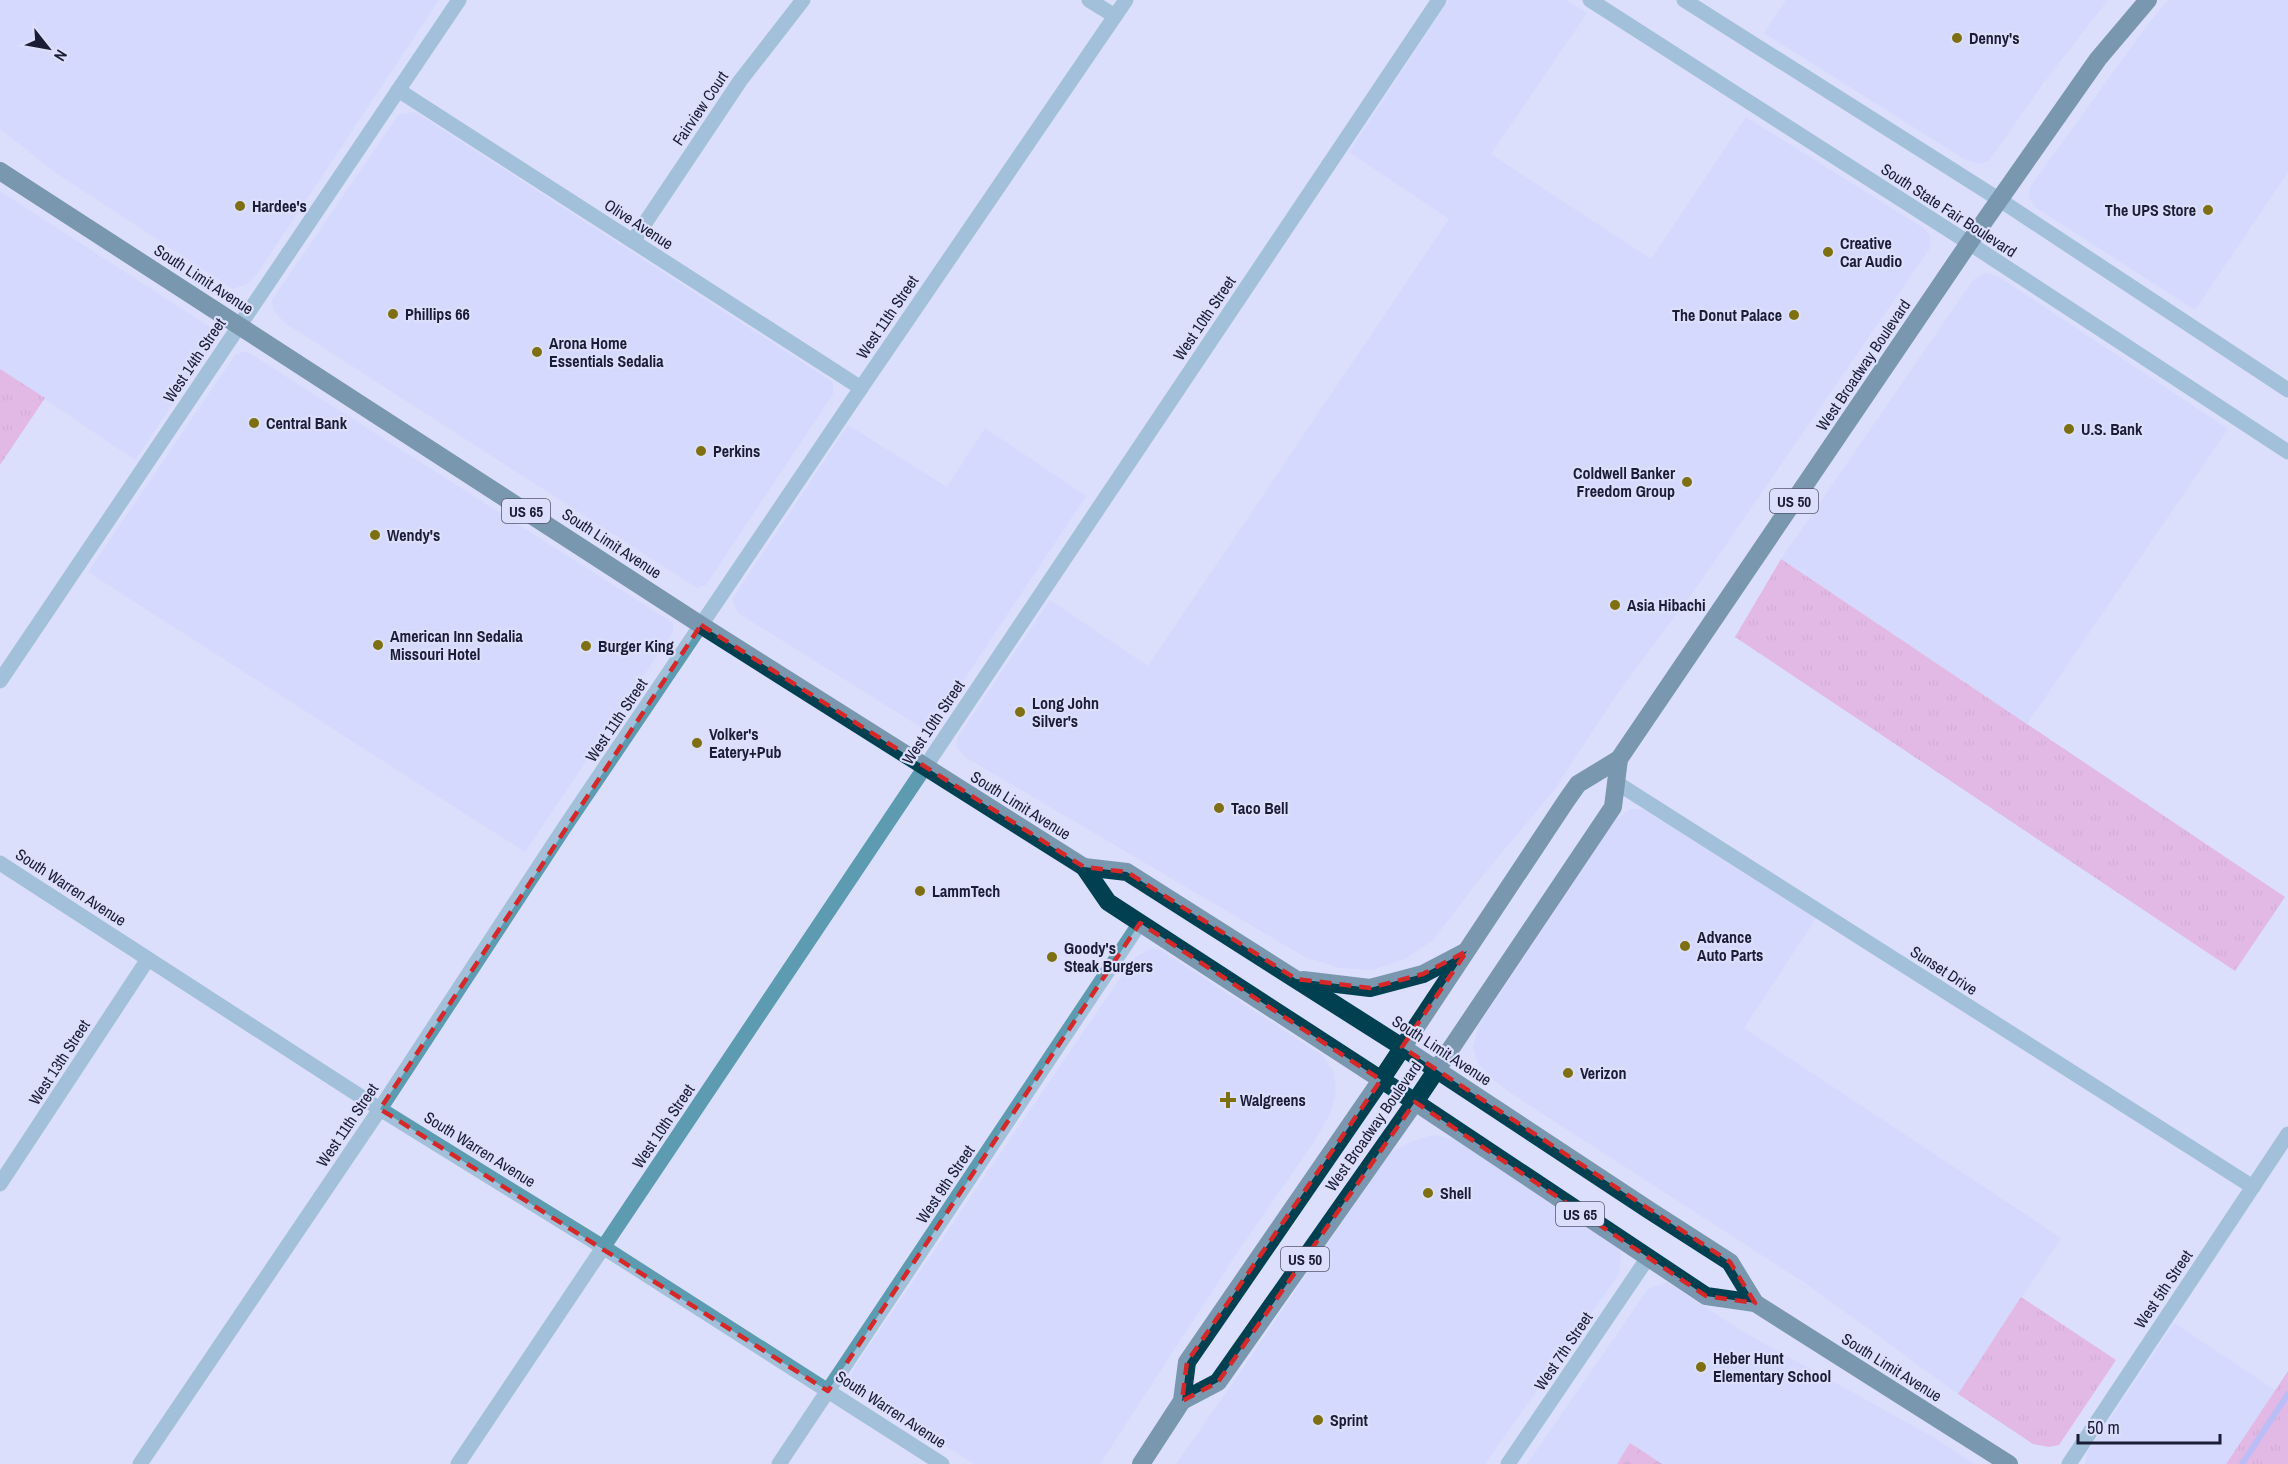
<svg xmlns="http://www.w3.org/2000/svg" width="2288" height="1464" font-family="'Archivo Narrow',sans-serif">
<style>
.built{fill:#cdd2ff}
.grass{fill:url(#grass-tufts)}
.park{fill:url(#park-crowns)}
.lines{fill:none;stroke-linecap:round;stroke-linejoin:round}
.stream{stroke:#9397ef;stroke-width:6}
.minor{stroke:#5c9bb0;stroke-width:15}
.highway{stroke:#004050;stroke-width:18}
.marked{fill:none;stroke:#d62828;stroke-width:4.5;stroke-dasharray:12 8;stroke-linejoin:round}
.poi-dot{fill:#7e7010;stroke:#dcdffb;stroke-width:2}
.labels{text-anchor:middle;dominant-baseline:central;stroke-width:4.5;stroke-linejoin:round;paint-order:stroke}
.shield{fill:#dcdffb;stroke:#555670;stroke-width:1.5}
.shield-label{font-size:15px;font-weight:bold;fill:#1b1c35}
.poi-label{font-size:16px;font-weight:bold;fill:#1b1c35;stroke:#dcdffb;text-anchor:start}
.street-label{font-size:16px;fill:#1b1c35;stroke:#dcdffb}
</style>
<defs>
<pattern id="grass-tufts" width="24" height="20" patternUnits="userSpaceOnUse" patternTransform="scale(1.5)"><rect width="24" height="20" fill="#e98aca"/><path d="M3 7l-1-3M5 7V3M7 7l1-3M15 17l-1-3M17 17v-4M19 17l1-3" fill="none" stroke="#c776ae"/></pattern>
<pattern id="park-crowns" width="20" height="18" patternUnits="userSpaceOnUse" patternTransform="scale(1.5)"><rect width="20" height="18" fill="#e98aca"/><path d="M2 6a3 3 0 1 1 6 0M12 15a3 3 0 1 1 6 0" fill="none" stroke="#c776ae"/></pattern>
</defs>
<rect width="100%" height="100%" fill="#dcdffb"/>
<g class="built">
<path d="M0,0H439L257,274L247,284L233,289L56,173L0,129Z"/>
<path d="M1449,0H1566L1587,13L1491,154L1651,259L1746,117L1922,227L1930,235V248L1701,581L1615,697L1555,789L1479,880L1433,940L1405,959L1372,970L1340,968L1305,957L965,757L957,748V738L1050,600L1148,666L1449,219L1349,152Z"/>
<path d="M1786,0H2108L2042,85L1989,161L1979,164L1964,159L1764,33Z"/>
<path d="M2168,0H2288V172L2195,310L2035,207L2029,197L2030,187L2148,24Z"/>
<path d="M415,112L833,382V394L706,585L697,588L285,323L273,310L272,300L399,114Z"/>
<path d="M0,191L213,329L215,337L210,349L135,460L0,369Z"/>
<path d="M1986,273L2001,278L2228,429L2027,724L1781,559L1973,280Z"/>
<path d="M246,351L673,623V632L525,852L88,572L235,355Z"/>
<path d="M848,425L947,487L985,428L1086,496L935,723L922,728L738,613L732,599Z"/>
<path d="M1630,809H1645L1817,917L1744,1028L2061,1238L1958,1394L1808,1285L1512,1094L1491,1078L1478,1063L1473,1047L1479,1025L1615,820Z"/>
<path d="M1149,949L1161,950L1323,1056L1334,1072L1336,1091L1331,1112L1314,1142L1239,1250L1100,1464H974L853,1388L850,1379L854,1368L1133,959Z"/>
<path d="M1433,1135L1465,1141L1616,1242L1621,1255L1619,1274L1485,1464H1176L1230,1387L1389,1153L1413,1141Z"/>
<path d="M1667,1282L1742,1331L1933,1437L1974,1464H1527L1648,1289Z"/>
<path d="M2174,1323L2275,1390L2226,1464H2085L2087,1453Z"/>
</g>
<g class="grass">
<path d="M0,369L45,398L0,465Z"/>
<path d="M1781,559L2285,897L2235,971L1735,637Z"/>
<path d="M2021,1297L2116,1360L2059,1445L2049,1447L2033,1444L1958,1394Z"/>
<path d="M2288,1371V1464H2226Z"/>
</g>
<path class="park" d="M1630,1443L1662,1464H1617Z"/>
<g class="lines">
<path class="stream" d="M2242,1464L2288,1394"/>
<g class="minor">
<path d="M1089,0L1115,16"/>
<path d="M1590,0L1969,243L2288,452"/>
<path d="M1684,0L2000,200L2288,390"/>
<path d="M398,90L861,388"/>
<path d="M633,241L740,81L803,0"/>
<path d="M0,681L459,0"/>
<path d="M1617,783L2253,1187"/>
<path d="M0,863L380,1109L603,1247L942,1464"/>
<path d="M0,1184L148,959"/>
<path d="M140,1464L380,1109L564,828L861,388L1126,0"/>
<path d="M458,1464L1439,0"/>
<path d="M779,1464L1140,923"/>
<path d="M1508,1464L1647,1259"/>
<path d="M2069,1464L2288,1134"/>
</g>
<g class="highway">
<path d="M0,171L701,625L1084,867L1108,902L1397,1090L1706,1296L1755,1303L2009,1464"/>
<path d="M1084,867L1127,872L1402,1047L1649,1210L1730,1262L1755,1303"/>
<path d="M1303,980L1370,988L1423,974L1465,952"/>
<path d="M1182,1401L1218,1382L1415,1102L1613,807L1619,759"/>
<path d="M1141,1464L1182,1401L1187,1362L1381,1080L1566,801L1578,784L1619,759L1969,243L2098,59L2148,0"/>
</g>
</g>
<path d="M0 0H2288V1464H0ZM701,625L1084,867L1127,872L1296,979L1370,988L1423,974L1467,951L1402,1047L1730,1262L1755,1303L1706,1296L1415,1102L1218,1382L1182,1401L1187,1362L1381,1080L1140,923L828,1391L380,1109Z" fill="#dcdffb" fill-opacity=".55" fill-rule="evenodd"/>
<path class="marked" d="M701,625L1084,867L1127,872L1296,979L1370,988L1423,974L1467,951L1402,1047L1730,1262L1755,1303L1706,1296L1415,1102L1218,1382L1182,1401L1187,1362L1381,1080L1140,923L828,1391L380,1109Z"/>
<g class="poi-dot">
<circle cx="1957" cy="38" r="6"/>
<circle cx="240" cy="206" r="6"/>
<circle cx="2208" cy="210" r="6"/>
<circle cx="1828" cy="252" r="6"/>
<circle cx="393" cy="314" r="6"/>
<circle cx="1794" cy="315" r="6"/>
<circle cx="537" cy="352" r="6"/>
<circle cx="254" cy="423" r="6"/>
<circle cx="2069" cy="429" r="6"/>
<circle cx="701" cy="451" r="6"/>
<circle cx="1687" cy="482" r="6"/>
<circle cx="375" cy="535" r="6"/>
<circle cx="1615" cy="605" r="6"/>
<circle cx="378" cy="645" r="6"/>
<circle cx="586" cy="646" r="6"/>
<circle cx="1020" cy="712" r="6"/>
<circle cx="697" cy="743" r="6"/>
<circle cx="1219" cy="808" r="6"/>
<circle cx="920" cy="891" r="6"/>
<circle cx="1685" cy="946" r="6"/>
<circle cx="1052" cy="957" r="6"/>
<circle cx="1568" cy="1073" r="6"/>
<path d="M1225 1091h6v6h6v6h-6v6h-6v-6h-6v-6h6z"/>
<circle cx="1428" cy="1193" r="6"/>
<circle cx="1701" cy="1367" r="6"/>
<circle cx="1318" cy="1420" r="6"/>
</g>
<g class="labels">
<g class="shield">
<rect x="1770" y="489" width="48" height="24" rx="4.5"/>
<rect x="502" y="499" width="48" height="24" rx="4.5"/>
<rect x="1556" y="1202" width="48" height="24" rx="4.5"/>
<rect x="1281" y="1247" width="48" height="24" rx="4.5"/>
</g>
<g class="shield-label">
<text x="1794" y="501">US 50</text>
<text x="526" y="511">US 65</text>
<text x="1580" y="1214">US 65</text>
<text x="1305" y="1259">US 50</text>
</g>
<g class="poi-label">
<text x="1969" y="38">Denny's</text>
<text x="252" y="206">Hardee's</text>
<text x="2196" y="210" text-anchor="end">The UPS Store</text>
<text x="1840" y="243">Creative<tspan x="1840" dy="18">Car Audio</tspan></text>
<text x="405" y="314">Phillips 66</text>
<text x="1782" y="315" text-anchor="end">The Donut Palace</text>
<text x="549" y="343">Arona Home<tspan x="549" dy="18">Essentials Sedalia</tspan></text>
<text x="266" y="423">Central Bank</text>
<text x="2081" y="429">U.S. Bank</text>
<text x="713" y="451">Perkins</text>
<text x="1675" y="473" text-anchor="end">Coldwell Banker<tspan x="1675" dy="18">Freedom Group</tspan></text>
<text x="387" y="535">Wendy's</text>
<text x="1627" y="605">Asia Hibachi</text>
<text x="390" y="636">American Inn Sedalia<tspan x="390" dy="18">Missouri Hotel</tspan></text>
<text x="598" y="646">Burger King</text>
<text x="1032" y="703">Long John<tspan x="1032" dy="18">Silver's</tspan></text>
<text x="709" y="734">Volker's<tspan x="709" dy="18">Eatery+Pub</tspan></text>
<text x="1231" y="808">Taco Bell</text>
<text x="932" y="891">LammTech</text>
<text x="1697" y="937">Advance<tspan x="1697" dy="18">Auto Parts</tspan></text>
<text x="1064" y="948">Goody's<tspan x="1064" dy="18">Steak Burgers</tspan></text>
<text x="1580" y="1073">Verizon</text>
<text x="1240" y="1100">Walgreens</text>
<text x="1440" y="1193">Shell</text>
<text x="1713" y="1358">Heber Hunt<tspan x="1713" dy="18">Elementary School</tspan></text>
<text x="1330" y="1420">Sprint</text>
</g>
<g class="street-label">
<text transform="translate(700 108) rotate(-56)">Fairview Court</text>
<text transform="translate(1949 210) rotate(33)">South State Fair Boulevard</text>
<text transform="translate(639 224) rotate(33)">Olive Avenue</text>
<text transform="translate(204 279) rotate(33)">South Limit Avenue</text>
<text transform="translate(887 317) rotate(-56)">West 11th Street</text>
<text transform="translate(1204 318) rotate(-56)">West 10th Street</text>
<text transform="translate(194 360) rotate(-56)">West 14th Street</text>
<text transform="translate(1863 365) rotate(-56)">West Broadway Boulevard</text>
<text transform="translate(612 543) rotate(33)">South Limit Avenue</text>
<text transform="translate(616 720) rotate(-56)">West 11th Street</text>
<text transform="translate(933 722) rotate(-56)">West 10th Street</text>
<text transform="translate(1021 805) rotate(32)">South Limit Avenue</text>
<text transform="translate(71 887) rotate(33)">South Warren Avenue</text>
<text transform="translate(1944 970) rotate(33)">Sunset Drive</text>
<text transform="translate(1442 1050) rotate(33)">South Limit Avenue</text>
<text transform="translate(59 1062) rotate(-57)">West 13th Street</text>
<text transform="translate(347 1125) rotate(-56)">West 11th Street</text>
<text transform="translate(663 1126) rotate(-56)">West 10th Street</text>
<text transform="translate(1373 1126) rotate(-55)">West Broadway Boulevard</text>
<text transform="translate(480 1149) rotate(32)">South Warren Avenue</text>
<text transform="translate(945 1184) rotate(-56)">West 9th Street</text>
<text transform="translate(2163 1289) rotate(-56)">West 5th Street</text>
<text transform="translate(1563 1351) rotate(-56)">West 7th Street</text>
<text transform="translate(1892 1367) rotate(32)">South Limit Avenue</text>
<text transform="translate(891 1409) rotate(33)">South Warren Avenue</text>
</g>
</g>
<g transform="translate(48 48) rotate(121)" stroke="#dcdffb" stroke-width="4.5" paint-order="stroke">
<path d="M0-4.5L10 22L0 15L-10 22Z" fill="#1b1c35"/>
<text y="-9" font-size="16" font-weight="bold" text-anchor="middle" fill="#1b1c35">N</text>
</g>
<path d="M2078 1434v9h142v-9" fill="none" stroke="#1b1c35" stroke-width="3"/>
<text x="2087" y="1434" font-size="18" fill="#1b1c35" stroke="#dcdffb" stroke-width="4.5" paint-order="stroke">50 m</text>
</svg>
